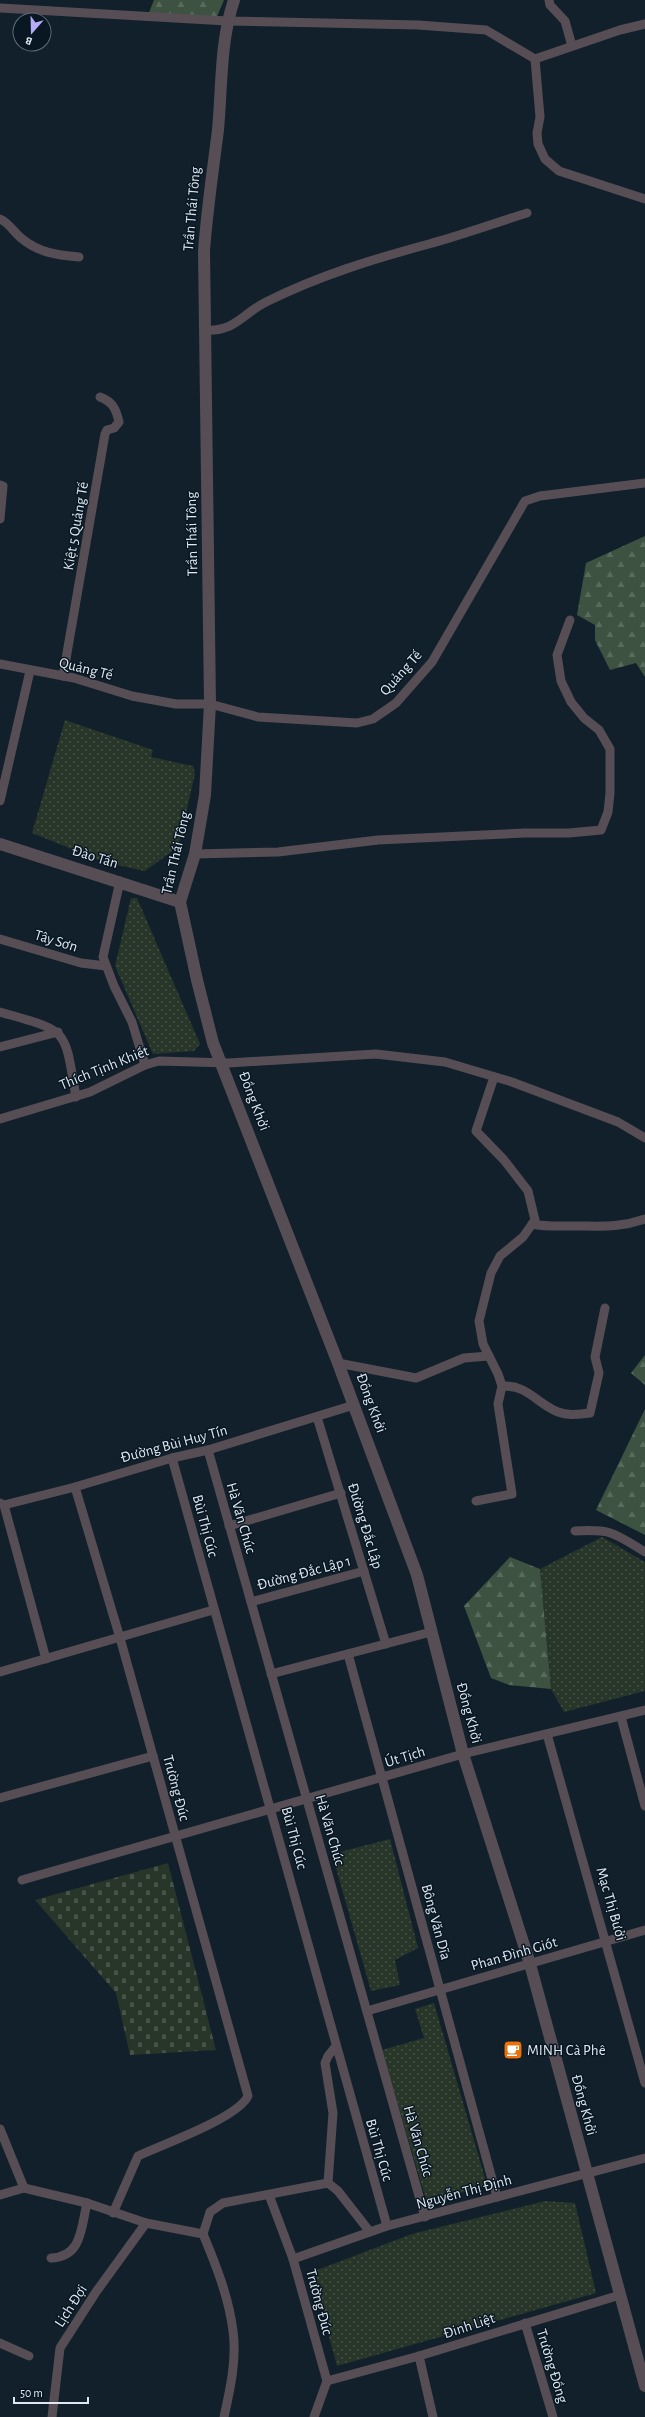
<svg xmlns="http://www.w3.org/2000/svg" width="645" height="2417" font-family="'Alegreya Sans',sans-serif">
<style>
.grass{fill:url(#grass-dots)}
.forest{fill:url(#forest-firs)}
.cemetery{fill:url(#cemetery-stones)}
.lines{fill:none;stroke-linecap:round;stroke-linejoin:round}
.minor{stroke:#564e54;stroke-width:9}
.tertiary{stroke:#564e54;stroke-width:12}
.labels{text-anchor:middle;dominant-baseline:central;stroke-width:3;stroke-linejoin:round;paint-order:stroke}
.street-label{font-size:15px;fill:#dfe8f1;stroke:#091723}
.poi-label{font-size:15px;fill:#dfe8f1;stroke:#091723;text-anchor:start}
</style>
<defs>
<pattern id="grass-dots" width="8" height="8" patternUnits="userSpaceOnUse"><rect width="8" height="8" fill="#273629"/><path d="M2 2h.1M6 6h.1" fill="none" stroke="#465348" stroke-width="1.8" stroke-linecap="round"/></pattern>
<pattern id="forest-firs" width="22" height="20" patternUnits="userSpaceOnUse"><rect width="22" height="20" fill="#3d5240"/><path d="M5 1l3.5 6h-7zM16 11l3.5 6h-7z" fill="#596b5c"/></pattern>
<pattern id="cemetery-stones" width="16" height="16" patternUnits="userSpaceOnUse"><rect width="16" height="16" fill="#273629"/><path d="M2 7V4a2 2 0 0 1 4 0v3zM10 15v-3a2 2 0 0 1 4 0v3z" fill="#465348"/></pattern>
</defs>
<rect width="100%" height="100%" fill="#12202c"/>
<g class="grass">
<path d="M65,720L153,750L151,757L193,766L195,774L178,847L145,871L104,862L32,833Z"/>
<path d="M131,898H137L200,1044L194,1051L153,1054L115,966Z"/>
<path d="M602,1537L645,1562V1691L564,1712L551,1689L540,1569Z"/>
<path d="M390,1839L418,1948L395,1960L400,1985L371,1991L332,1854Z"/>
<path d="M434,2003L487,2185L427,2203L382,2050L424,2038L415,2009Z"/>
<path d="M545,2201L575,2203L596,2293L337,2366L312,2272L412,2234Z"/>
</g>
<g class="forest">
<path d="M154,0H224L216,19L148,15Z"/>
<path d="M645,536V677L636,663L610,670L595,640V625L577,615L586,563Z"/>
<path d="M645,1355V1385L631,1373Z"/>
<path d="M645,1409V1535L596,1510Z"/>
<path d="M510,1557L540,1569L551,1689L509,1685L491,1678L464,1606Z"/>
</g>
<path class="cemetery" d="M168,1863L216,2050L130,2055L116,1993L35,1900Z"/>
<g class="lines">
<g class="minor">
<path d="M549,0L550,5L565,21L572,46"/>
<path d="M0,8L227,21L418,25L486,30L535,59"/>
<path d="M535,59L540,117L537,133L538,144L545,159L559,171L645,199"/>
<path d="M535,59L620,30L645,24"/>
<path d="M0,219C9,223 13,231 21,238C39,253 57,255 79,257"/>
<path d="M205,330C235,332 242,314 266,302C318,276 373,259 429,244C462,235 495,223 527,213"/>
<path d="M0,485L3,486L0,519"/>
<path d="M0,664L74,678L132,696L176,704H210L258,717L357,723L373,719L396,703L432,662L525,501L540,496L645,483"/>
<path d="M63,676L105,434L107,430L114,428L119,422C116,409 113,402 100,397"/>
<path d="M0,801L30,671"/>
<path d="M195,854L278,852L378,840L525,833H569L601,830L608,812L610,793V749L599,730L584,718L571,702L561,681L557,655L570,620"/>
<path d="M120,881L103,957L114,986L132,1022L145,1065"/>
<path d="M0,939L81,963L106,966"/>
<path d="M0,1012C69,1032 64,1026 76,1097"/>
<path d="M0,1047L58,1032"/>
<path d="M0,1119L90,1092L145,1065L159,1061L229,1063L376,1054L445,1062L512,1082L618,1122L645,1138"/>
<path d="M532,1224C547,1227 560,1226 575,1226C601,1226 619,1228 645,1219"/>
<path d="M338,1363L416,1378L464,1358L489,1356"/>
<path d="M502,1386C528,1385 536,1403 558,1412C569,1416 579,1414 590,1413L599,1373L595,1357L605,1308"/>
<path d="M317,1417L386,1644"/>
<path d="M208,1450L425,2217"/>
<path d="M172,1458L387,2226"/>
<path d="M75,1487L120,1638L248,2096C238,2118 161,2145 138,2156L113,2213"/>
<path d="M476,1501L512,1494L498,1404L502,1386L498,1374L483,1344L479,1321L491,1273L500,1256L523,1237L535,1220L528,1191L504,1160L476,1131L494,1077"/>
<path d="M0,1503L4,1505L75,1487L172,1458L208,1450L354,1405"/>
<path d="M4,1505L46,1659"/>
<path d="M229,1526L341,1493"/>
<path d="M575,1531C612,1529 614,1533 645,1552"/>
<path d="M251,1602L364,1571"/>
<path d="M348,1654L497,2197"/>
<path d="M0,1672L213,1610"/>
<path d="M271,1674L431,1632"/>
<path d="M621,1717L645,1806"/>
<path d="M547,1734L645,2083"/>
<path d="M0,1798L153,1756"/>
<path d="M22,1880L463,1754L645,1710"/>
<path d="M367,2011L645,1930"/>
<path d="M0,2129L24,2188"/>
<path d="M328,2183L333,2113L325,2063L328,2056L336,2046"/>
<path d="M0,2195L24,2188L87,2203L146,2223L203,2234L210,2212L223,2203L328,2183L338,2191L370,2232"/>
<path d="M269,2195L293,2259L327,2381L314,2417"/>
<path d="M203,2234C216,2265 229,2298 233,2331C237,2359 230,2390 224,2417"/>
<path d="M51,2258C82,2257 81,2228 87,2203"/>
<path d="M293,2259L387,2226L645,2158"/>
<path d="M525,2323L553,2417"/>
<path d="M0,2343L29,2356"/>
<path d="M419,2356L433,2417"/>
<path d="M327,2381L419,2356L620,2295"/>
<path d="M52,2417L60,2348L96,2292L146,2223"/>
</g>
<g class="tertiary">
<path d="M234,0C220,41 222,87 218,130C213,170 207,210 204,251L210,704L205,795L195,854L180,902L197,980L213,1043L338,1363L417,1575L463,1754L530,1964L645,2386"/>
<path d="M0,844L180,902"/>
</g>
</g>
<defs>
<g id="cafe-square" transform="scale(1)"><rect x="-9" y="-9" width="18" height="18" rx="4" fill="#e8710a" stroke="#091723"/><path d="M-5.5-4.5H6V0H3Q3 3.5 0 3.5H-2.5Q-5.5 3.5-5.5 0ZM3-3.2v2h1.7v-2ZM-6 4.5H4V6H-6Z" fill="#fff"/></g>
</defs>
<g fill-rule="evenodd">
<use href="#cafe-square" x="513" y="2050"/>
</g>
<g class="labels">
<g class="street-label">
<text transform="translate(192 209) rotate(-85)">Trần Thái Tông</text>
<text transform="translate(76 526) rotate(-80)">Kiệt 5 Quảng Tế</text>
<text transform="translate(192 534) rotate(-91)">Trần Thái Tông</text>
<text transform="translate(86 669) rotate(14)">Quảng Tế</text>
<text transform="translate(401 673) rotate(-48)">Quảng Tế</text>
<text transform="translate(176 853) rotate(-77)">Trần Thái Tông</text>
<text transform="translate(95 857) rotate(17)">Đào Tấn</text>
<text transform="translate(56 941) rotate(17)">Tây Sơn</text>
<text transform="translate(104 1068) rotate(-22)">Thích Tịnh Khiết</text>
<text transform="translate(254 1101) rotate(69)">Đồng Khởi</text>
<text transform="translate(371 1403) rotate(70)">Đồng Khởi</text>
<text transform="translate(174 1444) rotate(-15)">Đường Bùi Huy Tín</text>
<text transform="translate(241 1518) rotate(74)">Hà Văn Chúc</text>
<text transform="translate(205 1526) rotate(75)">Bùi Thị Cúc</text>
<text transform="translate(365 1526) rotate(73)">Đường Đắc Lập</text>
<text transform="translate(304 1573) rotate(-15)">Đường Đắc Lập 1</text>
<text transform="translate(469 1713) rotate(75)">Đồng Khởi</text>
<text transform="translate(405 1757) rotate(-17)">Út Tịch</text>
<text transform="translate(176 1788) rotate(75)">Trường Đúc</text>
<text transform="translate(330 1830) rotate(74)">Hà Văn Chúc</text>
<text transform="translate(294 1838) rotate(75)">Bùi Thị Cúc</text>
<text transform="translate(611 1904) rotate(74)">Mạc Thị Bưởi</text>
<text transform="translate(436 1922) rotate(75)">Bông Văn Dĩa</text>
<text transform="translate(514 1954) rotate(-16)">Phan Đình Giót</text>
<text transform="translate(584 2105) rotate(75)">Đồng Khởi</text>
<text transform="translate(418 2141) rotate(74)">Hà Văn Chúc</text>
<text transform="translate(379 2150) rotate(74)">Bùi Thị Cúc</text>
<text transform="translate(464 2192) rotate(-15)">Nguyễn Thị Định</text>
<text transform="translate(319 2302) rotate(75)">Trường Đúc</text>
<text transform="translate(71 2306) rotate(-57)">Lịch Đợi</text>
<text transform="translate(469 2326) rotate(-18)">Đinh Liệt</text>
<text transform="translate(552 2366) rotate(73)">Trường Đồng</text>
</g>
<g class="poi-label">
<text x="527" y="2050">MINH Cà Phê</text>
</g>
</g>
<g transform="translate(32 32) rotate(200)"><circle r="19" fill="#091723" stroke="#5f6b75"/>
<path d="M0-3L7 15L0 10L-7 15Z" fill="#b6acf8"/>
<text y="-6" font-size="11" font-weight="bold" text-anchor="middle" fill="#dfe8f1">B</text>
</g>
<path d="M14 2397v6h74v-6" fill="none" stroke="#dfe8f1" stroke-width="2"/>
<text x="20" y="2397" font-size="12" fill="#dfe8f1" stroke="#091723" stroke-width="3" paint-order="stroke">50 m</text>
</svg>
